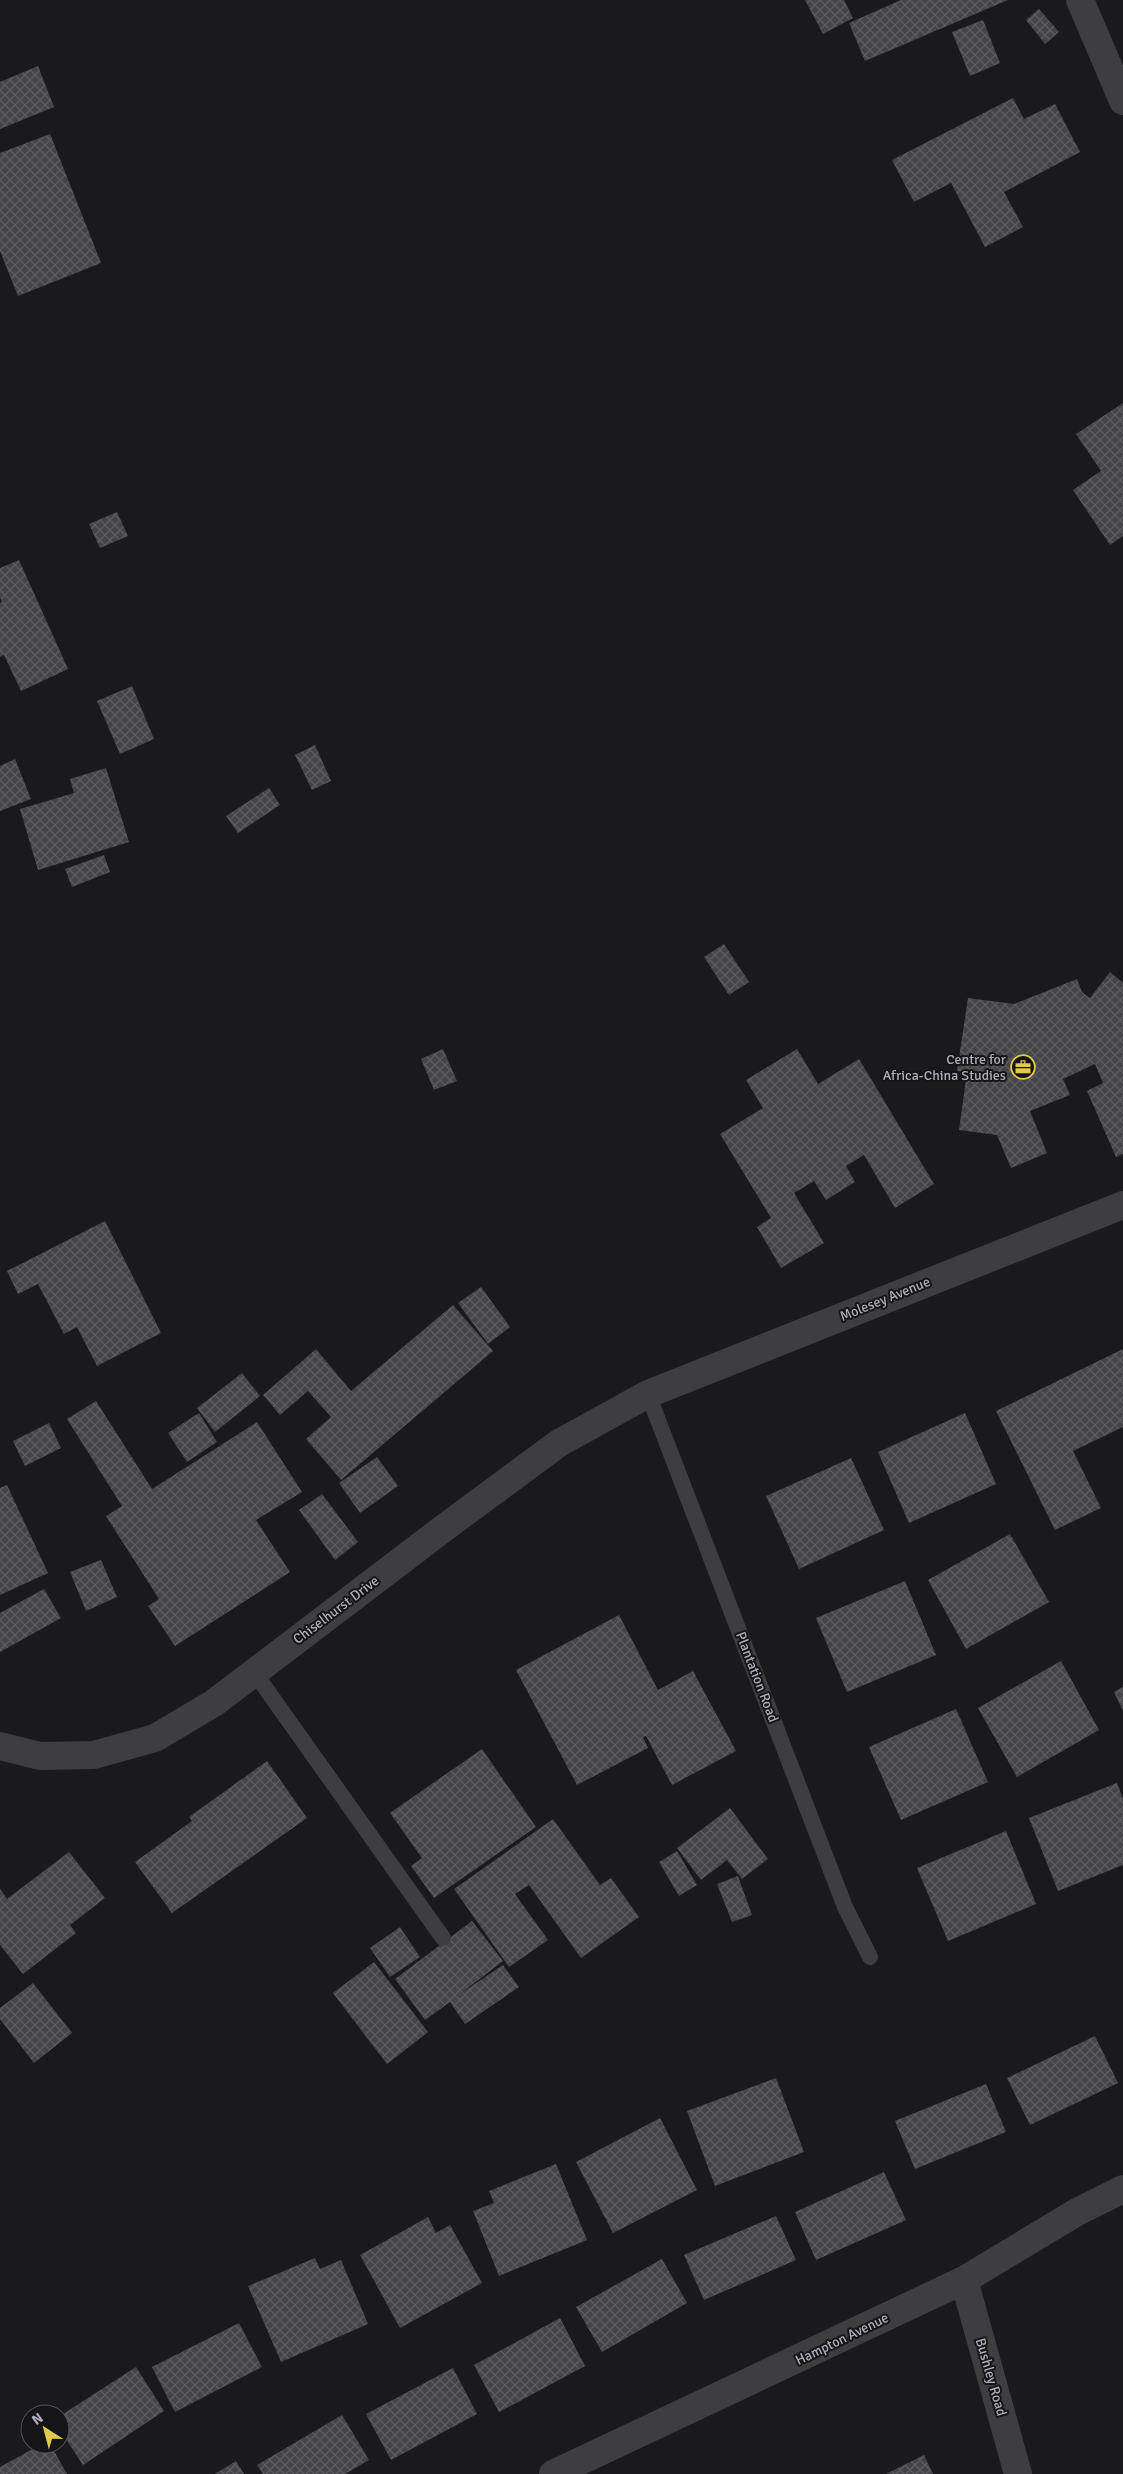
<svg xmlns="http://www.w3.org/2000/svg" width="1123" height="2474" font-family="Signika,sans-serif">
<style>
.building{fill:url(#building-cross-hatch)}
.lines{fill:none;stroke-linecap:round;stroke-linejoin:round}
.lane{stroke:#3d3d42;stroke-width:16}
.street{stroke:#3d3d42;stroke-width:28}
.labels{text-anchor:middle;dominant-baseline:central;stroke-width:4;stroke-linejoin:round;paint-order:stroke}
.poi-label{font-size:14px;fill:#aeafba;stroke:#151517;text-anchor:end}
.street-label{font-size:14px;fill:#aeafba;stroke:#151517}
</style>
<defs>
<pattern id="building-cross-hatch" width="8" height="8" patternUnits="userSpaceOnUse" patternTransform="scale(1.25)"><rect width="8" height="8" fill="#444449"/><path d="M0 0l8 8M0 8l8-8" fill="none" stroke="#5c5c61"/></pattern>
</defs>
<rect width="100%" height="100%" fill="#1a1a1c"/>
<g class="building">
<path d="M805,0H844L853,18L823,34Z"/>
<path d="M901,0H1008L865,61L849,23Z"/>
<path d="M1039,9L1059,32L1045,44L1026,20Z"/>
<path d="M983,20L1000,63L970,76L952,32Z"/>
<path d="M38,66L54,107L0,129V82Z"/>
<path d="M1013,98L1024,119L1055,104L1080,152L1004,192L1023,227L985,247L951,183L914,202L892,160Z"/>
<path d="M50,134L101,263L18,296L0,251V153Z"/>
<path d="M1123,403V536L1110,545L1073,490L1101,471L1076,434Z"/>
<path d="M117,512L128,536L100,548L89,524Z"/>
<path d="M19,560L68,669L21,691L4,655L0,657V603L2,602L0,597V568Z"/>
<path d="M132,686L154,739L120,754L97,701Z"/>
<path d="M315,745L331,781L312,790L295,755Z"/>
<path d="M15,759L31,799L0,811V766Z"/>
<path d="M106,768L129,842L38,870L20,809L74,793L70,779Z"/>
<path d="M269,788L280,805L238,833L226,816Z"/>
<path d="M104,855L110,872L72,887L65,869Z"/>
<path d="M724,944L749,982L729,995L704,957Z"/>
<path d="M1110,972L1123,983V1154L1116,1157L1087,1091L1103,1083L1095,1064L1063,1079L1070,1095L1030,1111L1047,1153L1011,1168L997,1135L959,1130L967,1072L957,1071L968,998L1014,1004L1077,979L1082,992L1090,998Z"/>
<path d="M443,1049L457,1081L434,1090L421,1059Z"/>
<path d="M797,1049L818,1084L859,1059L934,1184L895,1208L864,1155L846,1166L855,1182L826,1200L814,1181L794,1193L824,1243L781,1268L757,1227L771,1218L720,1134L763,1108L746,1080Z"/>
<path d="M105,1221L161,1333L97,1366L77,1327L64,1334L38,1284L18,1294L7,1271Z"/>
<path d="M481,1287L510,1327L488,1344L458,1303Z"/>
<path d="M453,1305L493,1351L341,1480L306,1439L331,1417L308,1391L280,1415L263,1395L316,1349L351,1391Z"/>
<path d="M1123,1349V1427L1073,1451L1101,1508L1055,1530L996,1411Z"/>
<path d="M242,1373L260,1396L215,1432L197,1408Z"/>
<path d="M96,1401L152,1489L257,1422L302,1492L256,1520L290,1572L175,1646L148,1606L159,1599L106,1516L122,1506L67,1419Z"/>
<path d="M199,1413L217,1442L187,1462L168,1433Z"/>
<path d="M965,1413L996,1484L909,1523L878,1452Z"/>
<path d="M49,1423L61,1448L25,1466L13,1441Z"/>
<path d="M377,1457L398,1486L360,1513L339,1483Z"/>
<path d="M851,1458L884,1530L799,1569L766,1496Z"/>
<path d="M7,1485L48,1573L0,1595V1488Z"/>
<path d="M322,1494L358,1542L335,1560L299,1510Z"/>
<path d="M1010,1534L1049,1602L966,1649L928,1580Z"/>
<path d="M101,1560L117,1597L86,1611L70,1572Z"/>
<path d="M905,1581L936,1655L847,1692L816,1618Z"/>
<path d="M44,1589L61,1618L0,1652V1613Z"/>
<path d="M619,1615L658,1690L693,1671L736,1751L672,1785L646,1736L643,1737L648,1748L577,1785L516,1670Z"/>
<path d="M1061,1661L1099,1730L1017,1777L978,1708Z"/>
<path d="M1123,1687V1711L1114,1692Z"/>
<path d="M956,1709L988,1782L901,1820L869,1747Z"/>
<path d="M482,1749L536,1827L434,1898L411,1866L422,1858L390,1813Z"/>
<path d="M267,1761L307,1818L172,1913L135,1862L192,1821L189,1817Z"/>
<path d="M1117,1783L1123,1799V1865L1058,1891L1029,1818Z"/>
<path d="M730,1808L768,1859L742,1879L727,1860L701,1880L677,1848Z"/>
<path d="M553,1819L600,1885L611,1878L639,1917L581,1958L529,1885L515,1894L548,1940L509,1967L454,1889Z"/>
<path d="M1006,1831L1036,1904L948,1941L917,1868Z"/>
<path d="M677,1851L697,1885L679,1896L659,1862Z"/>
<path d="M69,1852L105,1898L70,1925L76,1933L23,1974L0,1945V1889L7,1899Z"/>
<path d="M738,1876L752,1915L732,1922L717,1884Z"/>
<path d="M472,1921L503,1961L460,1994L503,1965L519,1987L465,2024L450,2002L425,2020L395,1979Z"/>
<path d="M400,1927L420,1957L390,1977L370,1948Z"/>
<path d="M374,1962L428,2032L387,2064L333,1993Z"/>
<path d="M33,1983L72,2033L34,2063L0,2019V2008Z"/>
<path d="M1095,2036L1118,2083L1030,2125L1007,2078Z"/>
<path d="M776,2078L804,2152L715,2186L687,2111Z"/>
<path d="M986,2084L1006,2132L915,2169L895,2121Z"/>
<path d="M660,2118L697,2190L613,2233L576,2162Z"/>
<path d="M556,2164L587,2240L499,2276L473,2211L494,2203L489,2191Z"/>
<path d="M884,2172L906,2220L816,2260L795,2212Z"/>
<path d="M776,2216L796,2260L704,2300L684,2255Z"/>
<path d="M428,2217L436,2233L450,2225L482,2283L400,2328L360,2255Z"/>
<path d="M315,2258L320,2269L341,2260L368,2324L281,2362L248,2286Z"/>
<path d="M662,2259L687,2303L602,2352L576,2307Z"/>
<path d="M560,2318L585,2366L499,2412L474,2365Z"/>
<path d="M239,2323L262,2367L175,2412L152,2367Z"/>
<path d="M136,2367L164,2411L83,2465L60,2430V2416Z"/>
<path d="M453,2368L477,2414L391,2460L366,2414Z"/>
<path d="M342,2415L369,2460L345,2474H263L257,2465Z"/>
<path d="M42,2444H50L67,2474H0V2467Z"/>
<path d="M924,2455L933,2474H886Z"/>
<path d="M236,2461L244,2474H215Z"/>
</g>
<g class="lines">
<g class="lane">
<path d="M648,1394L845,1907L870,1957"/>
<path d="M254,1672L443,1938"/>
</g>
<g class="street">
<path d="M1080,0L1123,101"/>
<path d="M0,1746L40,1756L94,1755L155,1738L214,1703L440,1531L559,1443L648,1394L1123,1205"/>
<path d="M964,2280L1018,2474"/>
<path d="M553,2474L964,2280L1077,2212L1123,2189"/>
</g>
</g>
<defs>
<g id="office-ring" transform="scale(1.25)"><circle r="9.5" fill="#151517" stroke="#e0c94d" stroke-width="1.5"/><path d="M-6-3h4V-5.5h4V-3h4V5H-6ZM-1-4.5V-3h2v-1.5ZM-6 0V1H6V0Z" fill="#e0c94d"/></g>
</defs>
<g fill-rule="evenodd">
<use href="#office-ring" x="1023" y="1067"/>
</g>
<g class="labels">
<g class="poi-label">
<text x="1006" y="1059">Centre for<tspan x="1006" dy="16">Africa-China Studies</tspan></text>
</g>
<g class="street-label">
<text transform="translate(885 1299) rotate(-22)">Molesey Avenue</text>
<text transform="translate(336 1610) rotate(-37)">Chiselhurst Drive</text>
<text transform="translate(757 1677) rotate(69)">Plantation Road</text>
<text transform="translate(842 2339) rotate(-26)">Hampton Avenue</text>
<text transform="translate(991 2377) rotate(74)">Bushley Road</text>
</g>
</g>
<g transform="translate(45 2429) rotate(324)"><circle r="24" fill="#151517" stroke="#525358"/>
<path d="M0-4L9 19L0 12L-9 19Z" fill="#e0c94d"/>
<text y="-8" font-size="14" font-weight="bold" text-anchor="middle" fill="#aeafba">N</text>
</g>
</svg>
